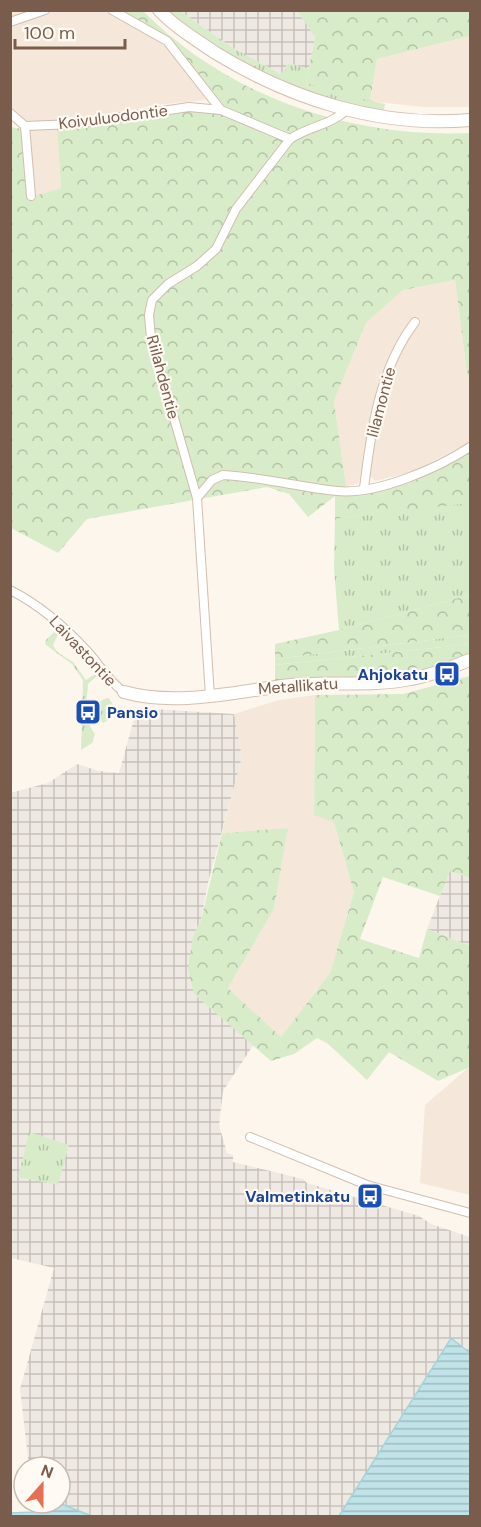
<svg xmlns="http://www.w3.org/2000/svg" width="481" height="1527" font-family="'DM Sans',sans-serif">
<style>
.residential{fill:#f5e8da}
.industrial{fill:url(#industrial-grid)}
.grass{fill:url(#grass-tufts)}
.forest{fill:url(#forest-crowns)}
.water{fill:url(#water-rules);stroke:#a5d3da;stroke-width:1.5}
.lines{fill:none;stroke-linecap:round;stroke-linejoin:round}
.street-casing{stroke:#d1beb0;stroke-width:10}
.secondary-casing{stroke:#d6c0b0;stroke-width:14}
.street{stroke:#fff;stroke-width:8}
.secondary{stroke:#fff;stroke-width:12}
.labels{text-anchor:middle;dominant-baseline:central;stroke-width:4.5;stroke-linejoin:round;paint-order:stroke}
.street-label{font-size:16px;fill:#7a5c4d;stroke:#fffaf3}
.transit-label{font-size:16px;font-weight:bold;fill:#164399;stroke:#fffaf3;text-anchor:end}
</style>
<defs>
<pattern id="industrial-grid" width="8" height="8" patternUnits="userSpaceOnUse" patternTransform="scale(1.5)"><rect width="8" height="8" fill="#efe9e4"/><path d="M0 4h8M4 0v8" fill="none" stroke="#c7c0bb"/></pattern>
<pattern id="grass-tufts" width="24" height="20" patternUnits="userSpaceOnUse" patternTransform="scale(1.5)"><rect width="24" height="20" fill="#d8ecc9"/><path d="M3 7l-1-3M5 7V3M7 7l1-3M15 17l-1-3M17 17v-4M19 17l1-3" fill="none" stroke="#b4c2a5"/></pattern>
<pattern id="forest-crowns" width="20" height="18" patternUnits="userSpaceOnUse" patternTransform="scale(1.5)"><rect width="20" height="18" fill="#d8ecc9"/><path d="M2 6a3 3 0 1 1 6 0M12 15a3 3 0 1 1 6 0" fill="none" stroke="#b4c2a5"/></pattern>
<pattern id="water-rules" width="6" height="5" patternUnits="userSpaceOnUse" patternTransform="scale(1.5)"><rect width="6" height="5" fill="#bfe3e8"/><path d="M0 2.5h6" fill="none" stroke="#a0bbbe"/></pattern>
</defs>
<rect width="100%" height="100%" fill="#fdf6ec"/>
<g class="residential">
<path d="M10,11H114L161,40L189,71L206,100L156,105L87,119L57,121L61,188L27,199L23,123L11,111Z"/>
<path d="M470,36V107H422L370,101L377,59Z"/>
<path d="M455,280L467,373L470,378V442L412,472L375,481L370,476L361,475L358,484L346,486L334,401L366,323L403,290Z"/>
<path d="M315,695L314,814L334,821L354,892L330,973L281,1037L228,988L274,909L288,828L222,833L242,757L234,714L279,700Z"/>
<path d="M468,1068L470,1069V1195L420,1183L425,1105Z"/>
</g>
<g class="industrial">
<path d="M180,11H303L315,37L309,69L288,63L281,74L233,48Z"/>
<path d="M137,708L234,714L242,757L208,883L201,920L193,936L194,994L254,1044L223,1091L219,1125L227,1153L233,1155V1162L303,1179L307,1183L419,1216L431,1224L470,1237V1353L450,1338L339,1516H92L58,1503H60V1467H29L20,1389L54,1268L11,1258L10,793L48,783L77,764L99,771L119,773Z"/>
<path d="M450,870L470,878V946L427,929Z"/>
</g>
<g class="grass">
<path d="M165,11H180L233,48L281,74L288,63L309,69L306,83L385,104L384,110L360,108L304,92L231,57Z"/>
<path d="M462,503H470V595L339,630L334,569L335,519Z"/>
<path d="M57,629L59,632L53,645L57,652L73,662L86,680L95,674L98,675L88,684C87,704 82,717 95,734L92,743L81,750L83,680L72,664L46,645L45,641Z"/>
<path d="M470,635V644L275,665V659Z"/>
<path d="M109,698L113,705L108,720L103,723L97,716C96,707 98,699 109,698Z"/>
<path d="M29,1132L69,1145L58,1185L18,1177Z"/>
</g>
<g class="forest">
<path d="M142,10C228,97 350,138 470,133V378L467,373L455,280L403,290L366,323L334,401L346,486L339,492C394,487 423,482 470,451V503L335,519V496L308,517L289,494L267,487L87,519L58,553L11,528L10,127L22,129L28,198L61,188L57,127L160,115L218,104C187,65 166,30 118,11Z"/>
<path d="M297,11H470V36L377,59L370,101L306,83L315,37Z"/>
<path d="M470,595V635L275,659V644L339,630Z"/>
<path d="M470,644V656L412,675L397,674L384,678L275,682V665Z"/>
<path d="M470,676V878L450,871L440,896L383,877L360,939L419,958L427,929L470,946V1067L438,1081L389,1052L367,1080L327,1043L317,1038L294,1054L271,1061L194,994L188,969L193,936L201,920L222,833L288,828L274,909L228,988L281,1037L330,973L354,892L334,822L314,815L315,695L403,694Z"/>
</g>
<g class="water">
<path d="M451,1338L470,1353V1516H339Z"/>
<path d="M47,1503L61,1504L92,1516H11V1513L34,1512V1506H43Z"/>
</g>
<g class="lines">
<g class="street-casing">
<g id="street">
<path d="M112,10L167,41L221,110L290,139"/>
<path d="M10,22L45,10"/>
<path d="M10,113L25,126L75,124L189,107L221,110"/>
<path d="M25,126L31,196"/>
<path d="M364,488C371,431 379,369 415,322"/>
<path d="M197,498L212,480L223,475C262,477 299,487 337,491C377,495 438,468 470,447"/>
<path d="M10,590C40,605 65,627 87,651C100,665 108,681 124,692"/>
<path d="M210,696L197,498L151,338L149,315L152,300L168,284L197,266L216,249L236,209L290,139C308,127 330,125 347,110"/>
<path d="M250,1137L367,1185L470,1213"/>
</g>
</g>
<g class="secondary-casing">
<g id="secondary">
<path d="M159,10C175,27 195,39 214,52C290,99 380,128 470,120"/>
<path d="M124,692C178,707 237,691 291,685C331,681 371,687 410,679C431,676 451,667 470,660"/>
</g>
</g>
<use href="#street" class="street"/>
<use href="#secondary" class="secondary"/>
</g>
<defs>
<g id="bus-square" transform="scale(1.35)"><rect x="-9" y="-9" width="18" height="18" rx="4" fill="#1a4fb4" stroke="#fffaf3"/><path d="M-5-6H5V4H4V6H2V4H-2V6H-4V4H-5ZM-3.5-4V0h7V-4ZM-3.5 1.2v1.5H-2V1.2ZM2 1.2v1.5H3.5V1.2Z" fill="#fff"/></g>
</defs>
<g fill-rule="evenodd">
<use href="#bus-square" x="447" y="674"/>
<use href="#bus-square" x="88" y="712"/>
<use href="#bus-square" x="370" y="1196"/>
</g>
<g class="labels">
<g class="street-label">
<text transform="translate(113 117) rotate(-7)">Koivuluodontie</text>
<text transform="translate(163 377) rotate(75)">Riilahdentie</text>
<text transform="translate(381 402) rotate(-75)">Iilamontie</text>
<text transform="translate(83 651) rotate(47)">Laivastontie</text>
<text transform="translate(298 686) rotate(-4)">Metallikatu</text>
</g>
<g class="transit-label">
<text x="428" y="674">Ahjokatu</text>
<text x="107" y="712" text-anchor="start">Pansio</text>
<text x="350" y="1196">Valmetinkatu</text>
</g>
</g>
<rect width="481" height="1527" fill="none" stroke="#7a5c4d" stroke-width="24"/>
<g transform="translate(42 1485) rotate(21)"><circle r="28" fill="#fffaf3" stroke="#cabbb1" stroke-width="1.5"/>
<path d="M0-4.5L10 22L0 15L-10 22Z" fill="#e76f51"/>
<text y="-9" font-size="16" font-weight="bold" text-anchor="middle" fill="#7a5c4d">N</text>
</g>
<path d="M15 39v9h110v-9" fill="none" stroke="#7a5c4d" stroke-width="3"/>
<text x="24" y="39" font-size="18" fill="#7a5c4d" stroke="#fffaf3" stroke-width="4.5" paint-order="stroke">100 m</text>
</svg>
